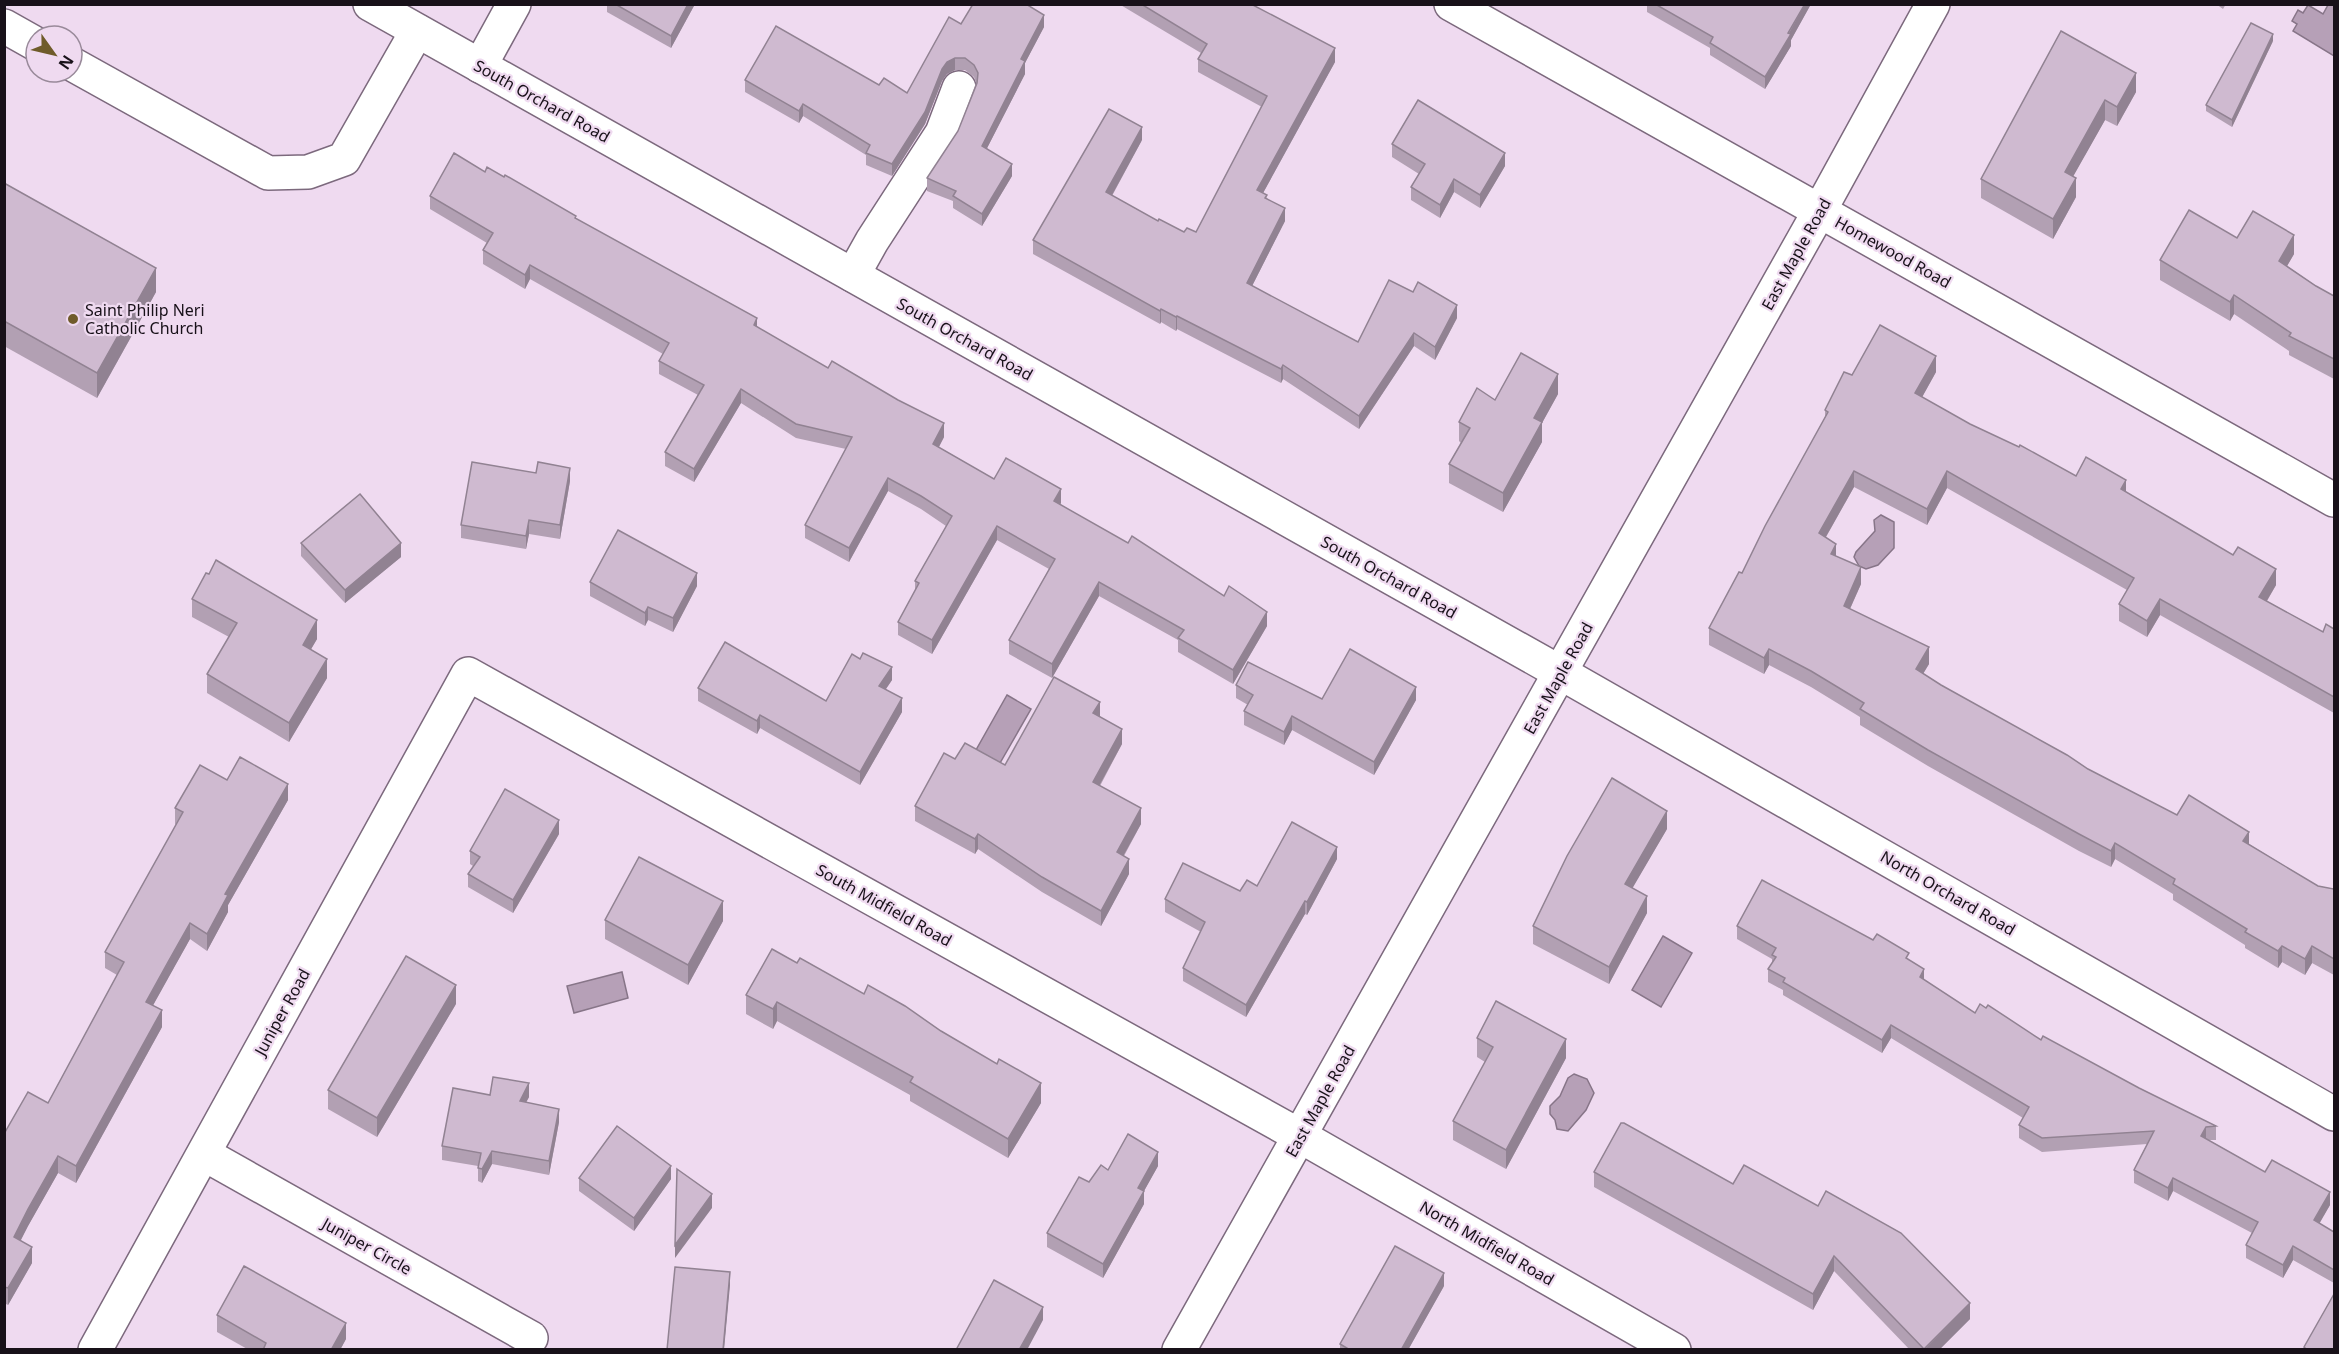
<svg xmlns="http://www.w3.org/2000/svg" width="2339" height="1354" font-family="'Noto Sans',sans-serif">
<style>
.water{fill:#b6a0b7;stroke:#877588;stroke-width:1.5}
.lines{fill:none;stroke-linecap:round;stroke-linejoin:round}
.minor-casing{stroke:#7c697d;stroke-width:36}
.major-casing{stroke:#7c697d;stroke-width:36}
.minor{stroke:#fff;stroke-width:33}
.major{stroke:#fff;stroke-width:33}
.wall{fill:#b2a0b3}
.shaded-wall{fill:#918292}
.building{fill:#cfbad0;stroke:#918292;stroke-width:1.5}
.poi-dot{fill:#6f5b2a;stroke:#efdaf0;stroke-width:2}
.labels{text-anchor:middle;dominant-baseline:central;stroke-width:4.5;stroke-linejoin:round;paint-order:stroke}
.street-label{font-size:16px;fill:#181119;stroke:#efdaf0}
.poi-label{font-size:16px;fill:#181119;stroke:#efdaf0;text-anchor:start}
</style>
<rect width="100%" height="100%" fill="#efdaf0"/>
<g class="water">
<path d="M2308,5L2323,14L2328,5H2334V56L2293,31L2297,24L2292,21L2298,10L2303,13Z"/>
<path d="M1881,515L1894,522V548L1878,565L1866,569L1859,566L1854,557L1856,552L1875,531L1874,520Z"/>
<path d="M1007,695L1031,709L1000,763L976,750Z"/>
<path d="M1663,936L1692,953L1661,1007L1632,990Z"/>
<path d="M622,972L628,998L574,1013L567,986Z"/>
<path d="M1574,1074L1587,1079L1594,1093L1586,1110L1568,1131L1557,1129L1555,1120L1550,1114V1106L1560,1096L1568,1078Z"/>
</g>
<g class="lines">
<g class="minor-casing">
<g id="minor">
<path d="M370,4L1561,673L2334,1114"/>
<path d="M1451,4L2334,500"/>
<path d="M4,26L36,44"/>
<path d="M72,64L268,173L308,172L344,159L417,31"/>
<path d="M480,66L514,4"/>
<path d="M853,275L872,241L942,133L959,88"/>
<path d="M204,1154L531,1338"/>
<path d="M95,1350L468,674L1300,1136L1674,1350"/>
</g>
</g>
<g class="major-casing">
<path id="major" d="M1179,1350L1820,210L1933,4"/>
</g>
<use href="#minor" class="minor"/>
<use href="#major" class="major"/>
</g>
<g class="wall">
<path d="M607,4H695L671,48L607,12Z"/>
<path d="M1119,4H1251L1335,62L1263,193L1285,221L1252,286L1358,342L1457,318L1435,360L1414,346L1359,429L1283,379L1281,383L1177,329L1176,331L1161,322L1160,324L1033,254V240L1142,140L1112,196L1158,221L1184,232H1196L1262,107L1198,72V59L1201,53Z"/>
<path d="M1647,4H1811L1791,40V46L1765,89L1710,55V48L1647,12Z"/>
<path d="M2216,4H2226L2223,9Z"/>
<path d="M961,24L1044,27L1025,63V74L987,148L1012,176L982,226L953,208V201L927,191V178L958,131L976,83L974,77L965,70H955L947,74L942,81L925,124L892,176L866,165V155L803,116L799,123L745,92V80L879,85L907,93Z"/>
<path d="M2061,31L2136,92L2117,126L2105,120L2073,176L2076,197L2053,239L1981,198V179Z"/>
<path d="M2273,41L2232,127L2206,111V105Z"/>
<path d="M1392,144L1505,166L1480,208L1454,192L1440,218L1411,200V187L1419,174L1392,157Z"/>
<path d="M485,172L576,219L757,327L944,437L939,447L994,479L1061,503L1060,504L1267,626L1233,684L1178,652V640L1099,596L1052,678L1009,654V640L1049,569L997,540L932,654L898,635V622L915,591V581L946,526L921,509L888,491L849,562L805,538V525L846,449L796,438L741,403L694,482L665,466V452L698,395L659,374V361L663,354L530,279L525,289L483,264V250L487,243L430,209V196Z"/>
<path d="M4,183L156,292L97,398L4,346Z"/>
<path d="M2237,238L2294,254L2287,266L2316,286L2334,296V379L2289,355V351L2234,314L2230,321L2160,280V260Z"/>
<path d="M1936,372L1922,397L1970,424L2076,476L2126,492L2276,585L2267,601L2323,632L2334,629V713L2160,615L2147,637L2119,621V604L2127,590L1947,488L1927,525L1854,487L1826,537L1836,557L1861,584L1850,609L1929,664L1923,674L1941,685L2088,769L2177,815L2249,844L2318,886L2334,889V975L2312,963L2305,975L2282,962L2278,968L2245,948V945L2173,900V894L2115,859L2111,867L2079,851L1928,766L1860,725V717L1811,687L1769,665L1764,674L1709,645V628L1742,573L1825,417V410L1852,375Z"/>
<path d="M1558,394L1542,423V442L1503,512L1449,483V464L1461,443L1459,441V422L1495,400Z"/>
<path d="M570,481L560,539L529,534L526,549L461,538V525Z"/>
<path d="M301,543L401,557L345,603L301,556Z"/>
<path d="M590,582L697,586L673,632L648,620L645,626L590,596Z"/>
<path d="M192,599L317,639L311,649L327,678L289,742L207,693V674L229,637L192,617Z"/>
<path d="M860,659L892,680L886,689L902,712L860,785L760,728L757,734L698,701V688L826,701Z"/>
<path d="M1236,685L1322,699L1416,700L1374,775L1292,730L1284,745L1244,725V711L1248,705L1236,698Z"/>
<path d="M1100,717L1122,744L1100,786L1141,824L1124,856L1129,874L1101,926L1042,892L978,849L975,854L915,821V806L955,759L1005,765Z"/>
<path d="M227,780L288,800L228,905V912L207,951L190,939L168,978L153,1005L162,1027L76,1183L58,1173L28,1226L21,1240L32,1263L8,1305L4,1303V1134L48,1103L117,975L105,968V952L176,825L175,824V808Z"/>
<path d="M1667,829L1632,888L1647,913L1609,984L1533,944V926Z"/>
<path d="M559,834L513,913L468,887V874L473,866L470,864V851Z"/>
<path d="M1337,859L1307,915L1305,914L1246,1017L1183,981V968L1201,932L1165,912V899L1240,891Z"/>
<path d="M605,920L723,921L688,985L605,939Z"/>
<path d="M1737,926L1909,960L1924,980L1975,1013L2041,1040L2216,1126V1140H2209L2265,1172L2330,1205L2319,1223L2334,1232V1283L2293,1260L2283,1278L2246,1258V1245L2252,1233L2173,1191L2168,1201L2134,1183V1170L2147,1144L2042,1152L2019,1138V1125L2023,1118L1891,1038L1882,1053L1783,995V990L1768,982V969L1772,963V959L1737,939Z"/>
<path d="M772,949L1041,1103L1008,1158L910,1101V1095L777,1021L773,1029L746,1014V995Z"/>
<path d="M456,1004L377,1137L328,1109V1090Z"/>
<path d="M1477,1038L1566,1058L1506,1169L1453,1140V1121L1485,1062L1477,1057Z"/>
<path d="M490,1095L529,1097L526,1102L559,1122L549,1175L492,1164L482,1183L478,1181V1166L442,1160V1146Z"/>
<path d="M1621,1123L1970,1319L1939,1350H1910L1834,1271L1813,1310L1594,1187V1172Z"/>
<path d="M1158,1166L1144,1191V1204L1103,1278L1047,1247V1233L1108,1170Z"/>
<path d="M579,1178L671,1179L634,1231L579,1191Z"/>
<path d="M1444,1286L1408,1350H1340V1344Z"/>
<path d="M217,1315L346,1339L340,1350H249L217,1332Z"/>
</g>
<g class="shaded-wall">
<path d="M688,4H695L671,48V36Z"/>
<path d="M1805,4H1811L1791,40V46L1765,89V77Z"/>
<path d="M1044,15V27L1025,63V74L982,158V146L1021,59Z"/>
<path d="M2273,34V41L2232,127V120Z"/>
<path d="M1335,48V62L1257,204V190Z"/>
<path d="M955,58V70L947,74L942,81L925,124L892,176V164L942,69L947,62Z"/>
<path d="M2136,73V92L2117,126V107Z"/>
<path d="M2105,100V120L2065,191V172Z"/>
<path d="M803,104V116L799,123V111Z"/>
<path d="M1142,127V140L1106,206V192Z"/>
<path d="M1505,153V166L1480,208V195Z"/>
<path d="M1012,164V176L982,226V214Z"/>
<path d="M2076,178V197L2053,239V219Z"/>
<path d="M1454,179V192L1440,218V205Z"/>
<path d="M1285,208V221L1247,296V283Z"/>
<path d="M2294,235V254L2279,280V261Z"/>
<path d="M530,265V279L525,289V275Z"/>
<path d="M156,268V292L97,398V373Z"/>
<path d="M2234,295V314L2230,321V302Z"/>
<path d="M1457,305V318L1435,360V347Z"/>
<path d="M1161,309V322L1160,324V311Z"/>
<path d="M1177,316V329L1176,331V317Z"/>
<path d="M757,318V332L754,325Z"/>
<path d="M1414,333V346L1359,429V416Z"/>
<path d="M1936,356V372L1915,410V393Z"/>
<path d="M1283,365V379L1281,383V369Z"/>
<path d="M1558,374V394L1542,423V442L1503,512V493L1534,418Z"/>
<path d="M741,389V403L694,482V469Z"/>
<path d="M944,423V437L933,458V444Z"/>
<path d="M570,468V481L560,539V525Z"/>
<path d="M1854,471V487L1819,549V533Z"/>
<path d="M1947,471V488L1927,525V509Z"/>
<path d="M888,478V491L849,562V548Z"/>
<path d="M2126,480V497L2121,489Z"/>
<path d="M1061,489V503L1054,514V501Z"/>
<path d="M529,520V534L526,549V536Z"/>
<path d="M997,526V540L932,654V640Z"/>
<path d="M401,543V557L345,603V590Z"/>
<path d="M1836,544V561L1831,554Z"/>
<path d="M1861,567V584L1844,622V606Z"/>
<path d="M2276,569V585L2259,614V597Z"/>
<path d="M697,573V586L673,632V618Z"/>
<path d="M1099,582V596L1052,678V664Z"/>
<path d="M2160,599V615L2147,637V621Z"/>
<path d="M648,607V620L645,626V613Z"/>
<path d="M1267,612V626L1233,684V670Z"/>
<path d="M317,620V639L303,663V645Z"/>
<path d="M1929,647V664L1916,685V669Z"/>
<path d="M1769,649V665L1764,674V658Z"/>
<path d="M327,659V678L289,742V723Z"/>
<path d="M892,667V680L879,699V686Z"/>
<path d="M1416,687V700L1374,775V762Z"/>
<path d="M902,698V712L860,785V772Z"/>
<path d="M1100,702V717L1093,713Z"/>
<path d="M760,715V728L757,734V721Z"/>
<path d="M1292,716V730L1284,745V732Z"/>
<path d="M1122,729V744L1093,797V782Z"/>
<path d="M288,784V800L228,905V912L207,951V934L225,894Z"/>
<path d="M1141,808V824L1117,867V852Z"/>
<path d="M1667,811V829L1625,901V884Z"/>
<path d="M559,820V834L513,913V900Z"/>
<path d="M2249,832V848L2243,841Z"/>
<path d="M978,834V849L975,854V839Z"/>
<path d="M2115,843V859L2111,867V851Z"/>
<path d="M1337,847V859L1307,915V902Z"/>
<path d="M1129,859V874L1101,926V911Z"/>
<path d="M1647,896V913L1609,984V967Z"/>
<path d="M723,901V921L688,985V965Z"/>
<path d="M1305,901V914L1246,1017V1005Z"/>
<path d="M190,923V939L146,1018V1002Z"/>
<path d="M2282,946V962L2278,968V951Z"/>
<path d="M2312,946V963L2305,975V959Z"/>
<path d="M1924,969V983L1920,977Z"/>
<path d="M456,985V1004L377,1137V1118Z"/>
<path d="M777,1002V1021L773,1029V1009Z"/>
<path d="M162,1010V1027L76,1183V1166Z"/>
<path d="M1891,1025V1038L1882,1053V1040Z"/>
<path d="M1566,1039V1058L1506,1169V1150Z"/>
<path d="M529,1083V1097L520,1114V1101Z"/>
<path d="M1041,1083V1103L1008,1158V1139Z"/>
<path d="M559,1109V1122L549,1175V1161Z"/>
<path d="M2206,1127V1140L2201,1136Z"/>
<path d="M492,1151V1164L482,1183V1169Z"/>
<path d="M1158,1152V1166L1144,1191V1204L1103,1278V1264L1138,1188Z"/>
<path d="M58,1156V1173L28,1226L14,1253V1237L28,1209Z"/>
<path d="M671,1166V1179L634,1231V1218Z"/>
<path d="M2173,1178V1191L2168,1201V1188Z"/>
<path d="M2330,1192V1205L2314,1233V1220Z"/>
<path d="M712,1194V1208L675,1258V1245Z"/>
<path d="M2293,1246V1260L2283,1278V1265Z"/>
<path d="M32,1247V1263L8,1305V1288Z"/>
<path d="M1834,1256V1271L1813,1310V1294Z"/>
<path d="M730,1272V1285L724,1350H723Z"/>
<path d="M1444,1273V1286L1408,1350H1401Z"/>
<path d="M1970,1303V1319L1939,1350H1924Z"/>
<path d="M1043,1307V1320L1027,1350H1019Z"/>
<path d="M346,1323V1339L340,1350H331Z"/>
</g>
<g class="building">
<path d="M615,4H688L671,36Z"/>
<path d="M973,4H1026L1044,15L1021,59L1025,61L982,146L1012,164L982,214L953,196L956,191L927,178L958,131L977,83L978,73L974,65L965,58H955L947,62L942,69L925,112L892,164L866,153L870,145L803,104L799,111L745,80L776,26L879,85L884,78L907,93L949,17L961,24Z"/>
<path d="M1141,4H1251L1335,48L1257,190L1267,195L1265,198L1285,208L1247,283L1358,342L1389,280L1413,292L1418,282L1457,305L1435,347L1414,333L1359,416L1283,365L1281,369L1177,316L1176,317L1161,309L1160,311L1033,240L1109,109L1142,127L1106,192L1158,221L1159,219L1184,232L1187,228L1196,232L1267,96L1198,59L1207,44Z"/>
<path d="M1655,4H1805L1788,33L1791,34L1765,77L1710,43L1713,37Z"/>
<path d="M2251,23L2273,34L2232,120L2206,105Z"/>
<path d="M2061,31L2136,73L2117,107L2105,100L2065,172L2076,178L2053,219L1981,179Z"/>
<path d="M1418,100L1505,153L1480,195L1454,179L1440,205L1411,187L1425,164L1392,144Z"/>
<path d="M454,153L485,172L487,167L504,177L505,175L576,216L575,218L757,318L754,325L828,368L832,361L898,400L944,423L933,444L994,479L1006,458L1061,489L1054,501L1128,543L1132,536L1224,596L1229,586L1267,612L1233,670L1178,638L1184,630L1099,582L1052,664L1009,640L1055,559L997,526L932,640L898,622L919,583L915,581L952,516L921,496L888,478L849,548L805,525L852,437L796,424L741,389L694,469L665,452L704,385L659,361L669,343L530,265L525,275L483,250L493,233L430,196Z"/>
<path d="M4,183L156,268L97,373L4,321Z"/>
<path d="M2189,210L2237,238L2253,211L2294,235L2279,261L2316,286L2334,296V359L2289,336L2291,333L2234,295L2230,302L2160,260Z"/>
<path d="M1880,325L1936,356L1915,393L1970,424L2019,447L2020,445L2076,476L2086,457L2126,480L2121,489L2172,519L2233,555L2238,547L2276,569L2259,597L2323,632L2326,624L2334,629V697L2160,599L2147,621L2119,604L2134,578L1947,471L1927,509L1854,471L1819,533L1836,544L1831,554L1861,567L1844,606L1929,647L1916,669L1941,685L2067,755L2088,769L2177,815L2189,795L2249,832L2243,841L2318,886L2334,889V959L2312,946L2305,959L2282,946L2278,951L2245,932L2247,929L2173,884L2175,879L2115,843L2111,851L2079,834L1928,750L1860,709L1864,703L1811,671L1769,649L1764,658L1709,628L1739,572L1742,573L1765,526L1828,412L1825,410L1844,372L1852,375Z"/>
<path d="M1521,353L1558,374L1534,418L1542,422L1503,493L1449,464L1470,428L1459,422L1477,388L1495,400Z"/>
<path d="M472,462L536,473L538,462L570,468L560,525L529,520L526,536L461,525Z"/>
<path d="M360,494L401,543L345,590L301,543Z"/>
<path d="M618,530L697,573L673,618L648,607L645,613L590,582Z"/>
<path d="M216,560L317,620L303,645L327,659L289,723L207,674L237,623L192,599L206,573L209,574Z"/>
<path d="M725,642L826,701L852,654L860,659L863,653L892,667L879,686L902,698L860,772L760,715L757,721L698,688Z"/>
<path d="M1350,649L1416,687L1374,762L1292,716L1284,732L1244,711L1253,695L1236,685L1248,662L1322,699Z"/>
<path d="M1054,677L1100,702L1093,713L1122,729L1093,782L1141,808L1117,852L1129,859L1101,911L1042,877L978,834L975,839L915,806L944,753L955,759L965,743L1005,765Z"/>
<path d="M240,757L288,784L225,894L228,895L207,934L190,923L168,962L146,1002L162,1010L76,1166L58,1156L28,1209L14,1237L32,1247L8,1288L4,1287V1134L28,1092L48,1103L124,962L105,952L183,812L175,808L200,765L227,780Z"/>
<path d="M1612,778L1667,811L1625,884L1647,896L1609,967L1533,926L1567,856Z"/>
<path d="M505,789L559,820L513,900L468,874L480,857L470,851Z"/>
<path d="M1292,822L1337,847L1307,902L1305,901L1246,1005L1183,968L1205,922L1165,899L1183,863L1240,891L1247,880L1257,886Z"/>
<path d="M639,857L723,901L688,965L605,920Z"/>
<path d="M1762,880L1873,940L1877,934L1909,953L1906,958L1924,969L1920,977L1975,1013L1980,1004L1986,1008L1988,1005L2041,1040L2043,1036L2139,1088L2216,1126L2206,1127L2201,1136L2265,1172L2272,1160L2330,1192L2314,1220L2334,1232V1270L2293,1246L2283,1265L2246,1245L2258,1222L2173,1178L2168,1188L2134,1170L2154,1131L2042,1138L2019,1125L2029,1107L1891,1025L1882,1040L1783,982L1785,978L1768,969L1776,957L1772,955L1776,948L1737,926Z"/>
<path d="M772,949L797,963L800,958L864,994L868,985L905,1006L941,1031L997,1064L999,1059L1041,1083L1008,1139L910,1082L913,1077L777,1002L773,1009L746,995Z"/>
<path d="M406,956L456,985L377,1118L328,1090Z"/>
<path d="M1496,1001L1566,1039L1506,1150L1453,1121L1493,1047L1477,1038Z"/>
<path d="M493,1077L529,1083L520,1101L559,1109L549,1161L492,1151L482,1169L478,1168L481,1153L442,1146L453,1088L490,1095Z"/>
<path d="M1621,1123H1624L1733,1184L1744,1165L1818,1206L1826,1191L1901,1233L1970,1303L1924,1349L1834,1256L1813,1294L1594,1172Z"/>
<path d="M617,1126L671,1166L634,1218L579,1178Z"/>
<path d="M1128,1134L1158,1152L1138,1188L1144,1191L1103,1264L1047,1233L1079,1177L1089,1182L1101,1165L1108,1170Z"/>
<path d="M677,1169L712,1194L675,1245Z"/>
<path d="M1395,1246L1444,1273L1401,1350H1350L1340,1344Z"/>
<path d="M244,1266L346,1323L331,1350H263L266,1343L217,1315Z"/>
<path d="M675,1267L730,1272L723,1350H667Z"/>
<path d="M994,1280L1043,1307L1019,1350H956Z"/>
<path d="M2334,1294V1350H2307L2304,1347Z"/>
</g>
<circle class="poi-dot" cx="73" cy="319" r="6"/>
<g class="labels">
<g class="street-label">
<text transform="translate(542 101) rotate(29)">South Orchard Road</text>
<text transform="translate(1893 252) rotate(29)">Homewood Road</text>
<text transform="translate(1796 254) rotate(-61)">East Maple Road</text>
<text transform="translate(965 339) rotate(29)">South Orchard Road</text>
<text transform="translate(1389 577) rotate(29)">South Orchard Road</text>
<text transform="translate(1558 678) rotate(-61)">East Maple Road</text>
<text transform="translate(1948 893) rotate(30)">North Orchard Road</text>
<text transform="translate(884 905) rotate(29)">South Midfield Road</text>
<text transform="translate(282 1012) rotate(-61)">Juniper Road</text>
<text transform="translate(1320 1101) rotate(-61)">East Maple Road</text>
<text transform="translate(1487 1243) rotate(30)">North Midfield Road</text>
<text transform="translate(367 1246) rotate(29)">Juniper Circle</text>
</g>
<g class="poi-label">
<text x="85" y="310">Saint Philip Neri<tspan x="85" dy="18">Catholic Church</tspan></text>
</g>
</g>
<rect width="2339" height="1354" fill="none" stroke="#181119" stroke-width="12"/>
<g transform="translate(54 54) rotate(124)"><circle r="28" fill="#efdaf0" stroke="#998a9a" stroke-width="1.5"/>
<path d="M0-4.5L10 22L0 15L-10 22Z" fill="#6f5b2a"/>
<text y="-9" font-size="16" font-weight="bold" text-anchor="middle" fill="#181119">N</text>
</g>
</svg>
